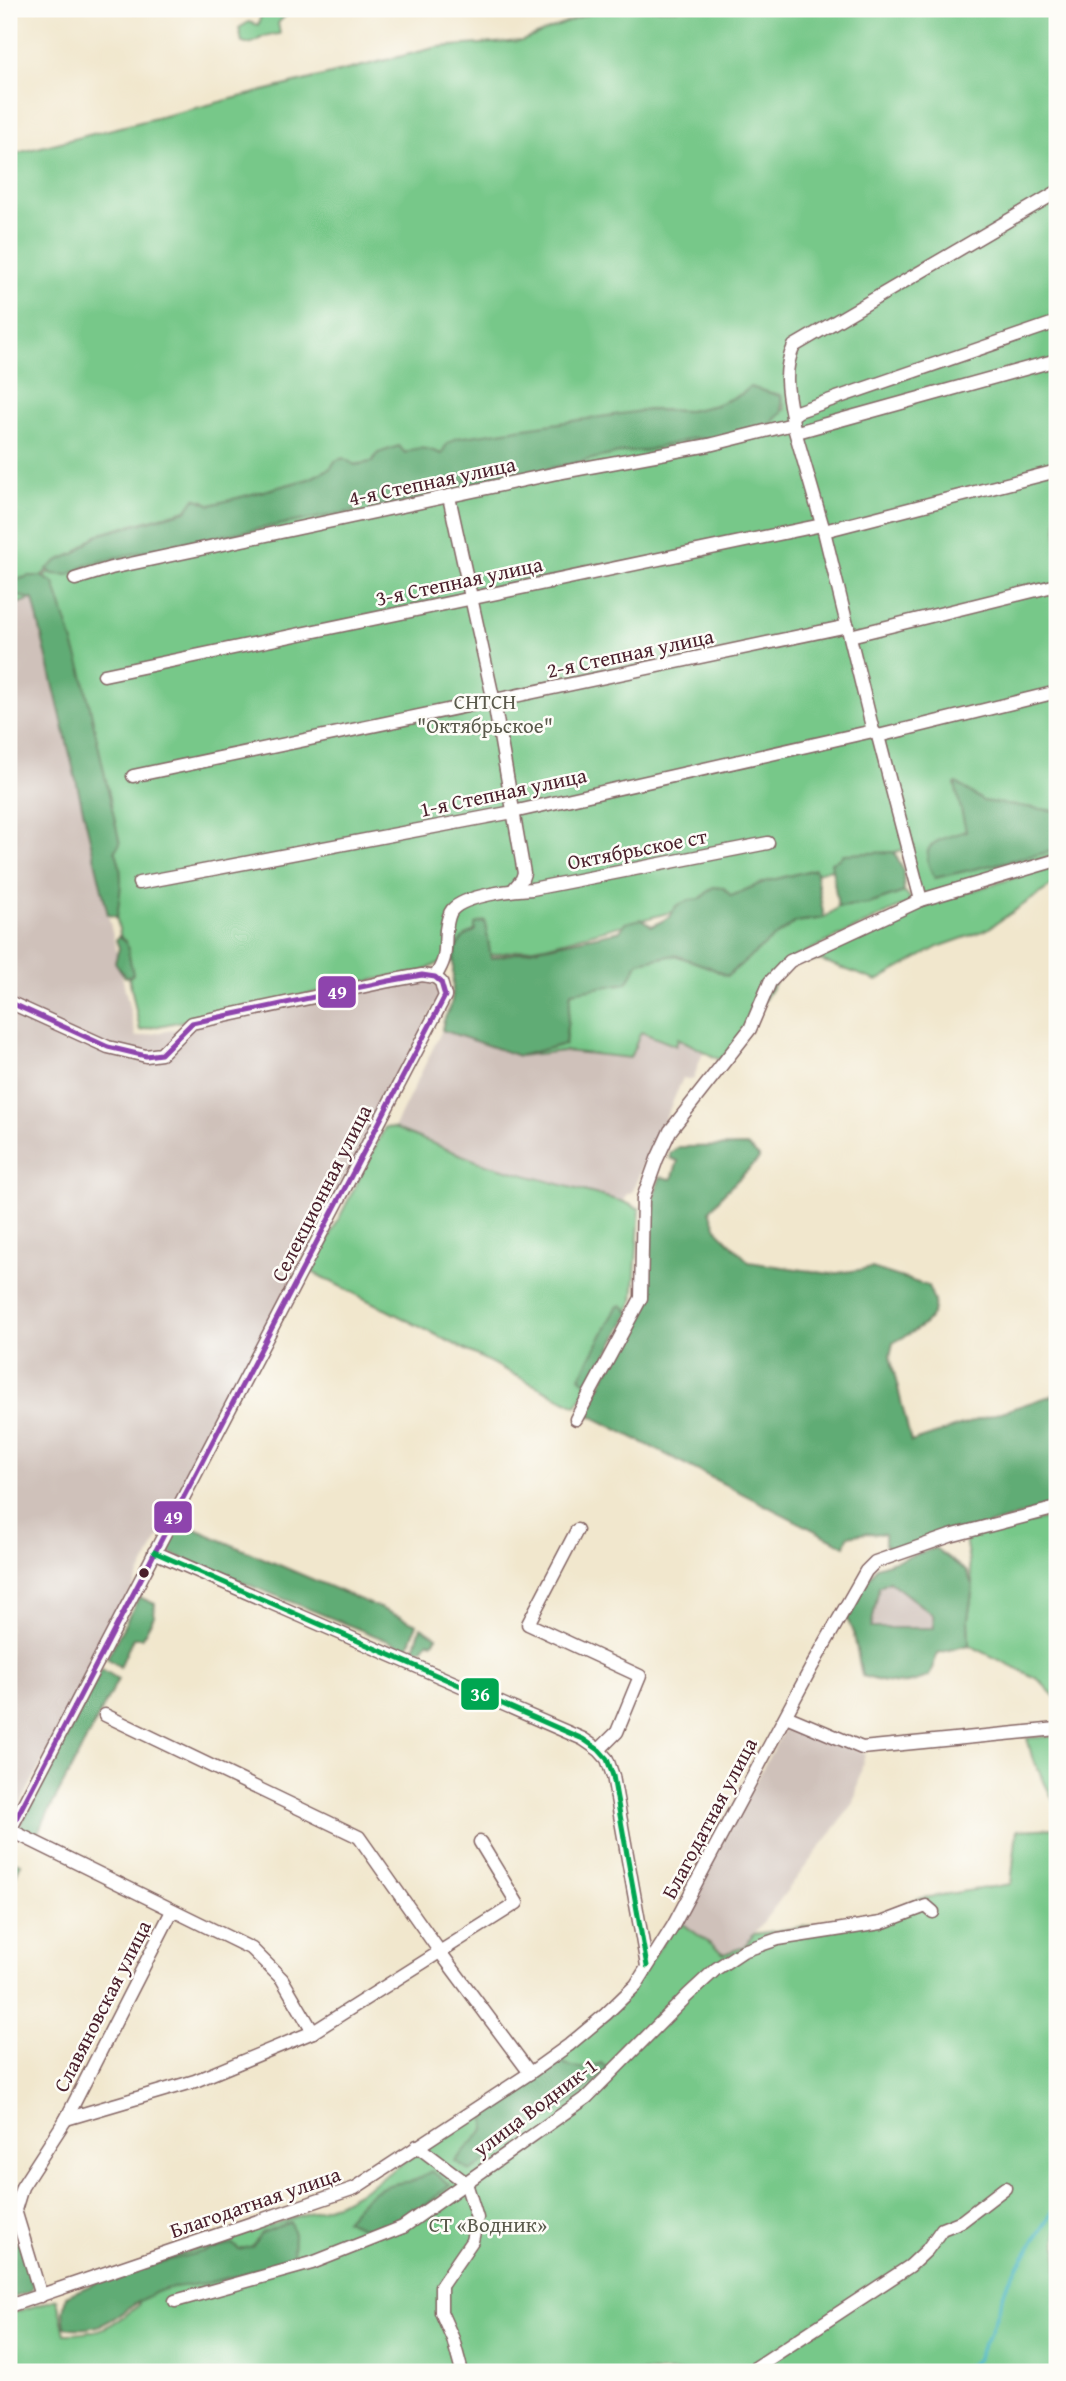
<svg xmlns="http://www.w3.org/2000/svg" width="1066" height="2381" font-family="'Gentium Book Plus',serif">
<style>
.industrial{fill:#cfc1ba}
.green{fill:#77c889;stroke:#60745a;stroke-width:2}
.forest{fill:#61ac75;stroke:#566650;stroke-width:2;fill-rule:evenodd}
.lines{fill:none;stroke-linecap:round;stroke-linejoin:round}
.stream{stroke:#4ab6c6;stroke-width:3.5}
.street-casing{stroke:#846564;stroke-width:15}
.street{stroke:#fff;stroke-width:12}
.bus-1-casing{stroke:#fdfcf7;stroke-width:10}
.bus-2-casing{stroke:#fdfcf7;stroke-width:10}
.bus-1{stroke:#8e44ad;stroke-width:5}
.bus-2{stroke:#00a651;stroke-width:5}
.bus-dot{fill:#4a1f2b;stroke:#fdfcf7;stroke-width:2.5}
.labels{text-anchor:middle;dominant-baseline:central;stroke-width:5;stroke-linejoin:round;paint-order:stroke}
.street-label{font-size:21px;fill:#4a1f2b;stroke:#fdfcf7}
.park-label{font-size:21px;fill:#5a5a4c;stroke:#fdfcf7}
.line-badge{stroke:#fdfcf7;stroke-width:2.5}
.badge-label{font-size:19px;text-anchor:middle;font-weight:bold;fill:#fff}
</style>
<rect width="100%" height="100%" fill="#fdfcf7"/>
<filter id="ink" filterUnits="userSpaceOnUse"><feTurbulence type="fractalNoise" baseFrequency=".0143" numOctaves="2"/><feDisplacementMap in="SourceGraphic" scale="14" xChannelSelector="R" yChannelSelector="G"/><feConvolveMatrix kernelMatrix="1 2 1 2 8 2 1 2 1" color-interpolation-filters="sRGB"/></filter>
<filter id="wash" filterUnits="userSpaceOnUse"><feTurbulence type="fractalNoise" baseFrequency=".00686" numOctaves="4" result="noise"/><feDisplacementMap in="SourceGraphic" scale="28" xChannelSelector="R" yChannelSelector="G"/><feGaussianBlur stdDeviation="1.57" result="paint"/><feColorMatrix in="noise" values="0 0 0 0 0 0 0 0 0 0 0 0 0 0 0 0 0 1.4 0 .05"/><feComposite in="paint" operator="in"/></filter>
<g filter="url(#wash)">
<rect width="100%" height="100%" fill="#f1e7cd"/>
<g class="industrial">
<path d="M33,599L48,665L67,735L136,1037L429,979L442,992L9,1826V606Z"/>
<path d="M442,1030L519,1056L564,1051L630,1058L641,1032L675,1045L677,1038L703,1052L693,1080L683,1078L661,1129L648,1151L633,1191L626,1195L624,1202L482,1163L394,1128Z"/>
<path d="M889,1581L934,1615L935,1628H871L879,1587Z"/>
<path d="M788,1722L865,1753L854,1803L744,1947L724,1954L679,1921Z"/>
</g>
<g class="green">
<path d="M263,9L286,11L285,16L278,23L280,34C275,35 267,34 263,37C254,41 254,46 242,42L239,28L249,22L258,25Z"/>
<path d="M600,9H1057V854L917,899L902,850L545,946L437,964L422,972L388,977L140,1030L45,574L415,483L785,410L781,395L750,388L742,394L716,405L689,411L648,410L442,455L427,449L405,453H378L372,462L331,468L309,479L211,505L203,500L186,510L97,535L76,553L57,561L41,576H29L26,596L33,599L9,606V155L438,47L522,41Z"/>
<path d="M1057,865V878L1051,886L986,930L938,947L877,981L820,960L797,963L924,905Z"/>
<path d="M904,892L913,901L789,960L748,1027L720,1060L678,1038L676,1046L641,1032L630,1058L564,1051L519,1056L565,1044L571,992L592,987L639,962L675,955L709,967L727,976L774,937L796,922L824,918L838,907L869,904Z"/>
<path d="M385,1127L394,1128L482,1163L624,1202L640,1209L633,1302L594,1379L576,1406L312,1272Z"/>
<path d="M1057,1516V1699L1038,1679L969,1645L968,1619L973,1587L965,1538Z"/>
<path d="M1057,1736V1808L1032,1757L1027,1738Z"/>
<path d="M1057,1828V2372H9V2314L57,2299L65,2334C101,2334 111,2326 139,2305L134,2269L339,2203L365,2189L553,2061L608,2018L679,1921L724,1954L744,1947L754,1934L877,1916L916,1899L1011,1884L1017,1830Z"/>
</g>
<g class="forest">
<path d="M750,387L781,396L782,412L769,425L718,440L694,438L644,451L624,452L473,485L459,480H447L440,491L387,507C374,501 364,501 354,511L176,544L162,550L154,549L89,564L69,575L53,574L47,569L57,561L76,553L97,535L186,511L195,498L211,505L309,479L331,468L335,461L343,458L355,465L372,462L378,453L399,446L405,453C418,445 428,449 442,454L446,445L457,438L648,410L689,411L716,405L742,394Z"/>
<path d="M29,576H41L54,583L82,671L120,844L115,850C125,872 120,894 117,917L108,915L33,599L13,595V581Z"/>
<path d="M957,783L983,801L1057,811V850L935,878C914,843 938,840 966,831L955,784Z"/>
<path d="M894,852L903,870L904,892L869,904L838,907L831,862L839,859L843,854Z"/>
<path d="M815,869L824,918L796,922L774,937L727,976L709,967L675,955L639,962L627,983L571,992L565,1044L519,1056L442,1030C443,1016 451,1010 452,999C455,976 446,940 475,931V924L485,921L491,958L620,931L625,923L641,919L652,926L670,917L676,906L689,900L700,899L713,887L724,888L731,896L764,882Z"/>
<path d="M119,936L126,941L133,974L131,976L125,977L115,962L119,948L116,940Z"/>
<path d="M747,1146L759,1157V1159L723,1194L710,1211L718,1231L749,1262L831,1274L872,1268L928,1286C930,1291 933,1297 934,1302C938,1323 907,1334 893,1343L890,1356L911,1442L1053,1395L1057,1398V1505L899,1551L888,1550L885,1544V1534L866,1533L848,1536L845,1546L589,1415L587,1411L649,1289V1213L660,1177L672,1179L678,1161L670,1158V1153L679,1147Z"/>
<path d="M622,1305L630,1313L594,1379L585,1382L580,1377L617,1307Z"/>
<path d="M175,1526H188L417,1624L408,1649L165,1551Z"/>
<path d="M935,1548L967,1572L973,1587L968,1619L969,1645L938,1653L929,1676C904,1688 888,1684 862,1676L854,1635L846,1616L876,1567ZM889,1581L933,1615L934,1628H871L879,1587Z"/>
<path d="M139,1597L155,1604L154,1616L142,1638H133L120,1667L107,1658Z"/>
<path d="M421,1627L437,1637L432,1643L428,1641L422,1649H414Z"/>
<path d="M102,1669L118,1679L35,1838L18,1829Z"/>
<path d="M9,1859L21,1863L9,1890Z"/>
<path d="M559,2060C571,2070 588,2070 601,2063L608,2069L582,2093L471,2171L455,2161L485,2129V2113Z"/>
<path d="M431,2171L450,2184C433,2200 400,2228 376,2230C367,2231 353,2223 345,2220C358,2205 369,2191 389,2185C410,2179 410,2186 431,2171Z"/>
<path d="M290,2222L294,2234L293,2258C265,2266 238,2277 210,2282C194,2286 177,2285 162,2290C122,2304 111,2336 65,2327L63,2312L66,2296L118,2273L233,2244L239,2250L252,2246L261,2233Z"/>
<path d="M9,2242L22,2244L33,2287L30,2292L9,2299Z"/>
</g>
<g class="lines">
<path class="stream" d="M959,2372L976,2360L991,2330L1007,2284L1057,2205"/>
</g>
</g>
<g filter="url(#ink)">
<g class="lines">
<g class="street-casing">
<g id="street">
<path d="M792,416C787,392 783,369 794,346L1057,192"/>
<path d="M793,424L792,416L799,411L1057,322"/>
<path d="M797,432L1057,360"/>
<path d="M449,497L494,702L524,873L522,879L513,890"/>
<path d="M824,531L1057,471"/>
<path d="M75,579L111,568L557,473L709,445L793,424L824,531L873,731L878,736L921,900"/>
<path d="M850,636L1057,585"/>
<path d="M104,675L822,525"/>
<path d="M878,736L1057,692"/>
<path d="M133,776L848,626"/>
<path d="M139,883L513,812L873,731"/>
<path d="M435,977C448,956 444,953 446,930C447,924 448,915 452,910C465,895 513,890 532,889L768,843"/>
<path d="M9,1002L108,1047L146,1056L161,1054L192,1023L389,981L422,975L435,977L441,982L445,996L9,1832"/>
<path d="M576,1419L641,1298L643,1198L657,1159L670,1131L750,1029L770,982L790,961L921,900L1057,860"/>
<path d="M577,1530L528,1624L640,1676L617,1732L599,1750"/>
<path d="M154,1552L583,1739L599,1750L607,1759L613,1776L647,1966"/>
<path d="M105,1715L359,1837L440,1952L530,2073"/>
<path d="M786,1716L862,1748L1057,1729"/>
<path d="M10,1830L252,1949L282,1979L313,2032"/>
<path d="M66,2119L195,2081L313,2032L517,1903L480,1842"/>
<path d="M417,2146L466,2183L477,2218L472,2241L441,2286V2312L453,2339L462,2372"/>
<path d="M41,2296L15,2210L22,2187L66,2119L172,1911"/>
<path d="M175,2301L312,2263L403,2227L587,2097L688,1995L716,1969L743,1951L778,1939L881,1923L926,1906L933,1912"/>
<path d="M9,2306L355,2188L530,2073L569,2045L606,2014L636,1985L673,1926L811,1668L866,1571L875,1562L950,1536L1057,1508"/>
<path d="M749,2372L910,2266L927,2250L942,2229L962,2221L1005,2188"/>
</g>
</g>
<use href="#street" class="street"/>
<g class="bus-1-casing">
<path id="bus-1" d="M9,1002L108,1047L146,1056L161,1054L192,1023L389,981L422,975L435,977L441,982L445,996L9,1832"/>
</g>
<g class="bus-2-casing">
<path id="bus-2" d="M154,1552L583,1739L599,1750L607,1759L613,1776L647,1966"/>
</g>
<use href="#bus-1" class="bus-1"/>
<use href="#bus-2" class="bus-2"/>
</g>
</g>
<circle class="bus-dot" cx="144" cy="1573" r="6"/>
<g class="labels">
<g class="street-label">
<text transform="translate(432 481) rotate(-12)">4-я Степная улица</text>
<text transform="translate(459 581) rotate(-12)">3-я Степная улица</text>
<text transform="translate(630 653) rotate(-12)">2-я Степная улица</text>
<text transform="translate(503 792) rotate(-12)">1-я Степная улица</text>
<text transform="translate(637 849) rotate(-11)">Октябрьское ст</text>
<text transform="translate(321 1193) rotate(-63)">Селекционная улица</text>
<text transform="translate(709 1818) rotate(-62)">Благодатная улица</text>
<text transform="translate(102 2006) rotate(-63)">Славяновская улица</text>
<text transform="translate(535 2107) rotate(-37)">улица Водник-1</text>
<text transform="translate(255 2202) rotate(-19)">Благодатная улица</text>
</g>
<g class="park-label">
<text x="485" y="701">СНТСН<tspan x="485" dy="24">"Октябрьское"</tspan></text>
<text x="488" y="2224">СТ «Водник»</text>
</g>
</g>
<g class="line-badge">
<rect x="317" y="975" width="40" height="34" rx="7" fill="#8e44ad"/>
<rect x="153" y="1500" width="40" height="34" rx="7" fill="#8e44ad"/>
<rect x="460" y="1677" width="40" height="34" rx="7" fill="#00a651"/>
</g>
<g class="badge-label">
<text x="337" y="999">49</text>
<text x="173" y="1524">49</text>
<text x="480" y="1701">36</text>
</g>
<rect width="1066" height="2381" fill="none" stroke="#fdfcf7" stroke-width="35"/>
</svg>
